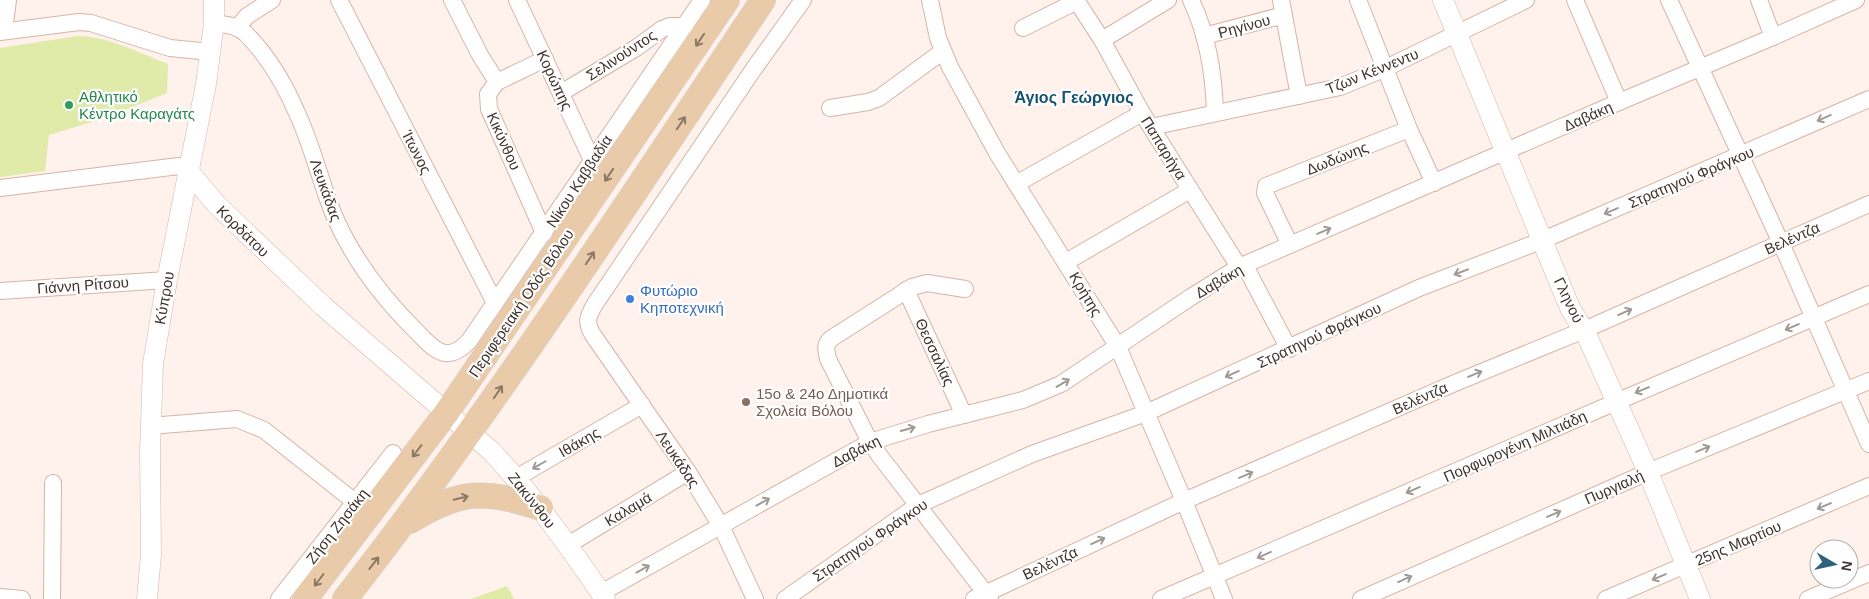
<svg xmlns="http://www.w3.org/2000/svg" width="1869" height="599" font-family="Helvetica,sans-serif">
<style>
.green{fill:#e1eba9}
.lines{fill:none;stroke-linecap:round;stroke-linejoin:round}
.minor-casing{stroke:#d5b4a5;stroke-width:18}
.tertiary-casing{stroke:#d5b4a5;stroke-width:21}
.primary-casing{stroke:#d5d2d1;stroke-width:26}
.minor{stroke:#fff;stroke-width:16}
.tertiary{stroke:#fff;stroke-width:20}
.primary{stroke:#e9caa9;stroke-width:25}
.oneway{stroke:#8c7765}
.oneway2{stroke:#a09996}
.leisure-dot{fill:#2e9e5b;stroke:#fff;stroke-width:2}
.shop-dot{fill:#3f7fe0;stroke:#fff;stroke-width:2}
.education-dot{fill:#8d6e63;stroke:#fff;stroke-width:2}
.labels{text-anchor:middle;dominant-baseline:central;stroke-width:4.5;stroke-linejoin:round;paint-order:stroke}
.street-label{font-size:15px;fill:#40332d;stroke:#fff}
.leisure-label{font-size:15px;fill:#27864d;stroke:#fff;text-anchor:start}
.shop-label{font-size:15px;fill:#366cbe;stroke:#fff;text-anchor:start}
.education-label{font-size:15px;fill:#785e54;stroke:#fff;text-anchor:start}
.neighbourhood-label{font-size:16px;font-weight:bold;fill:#155272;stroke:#fff}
</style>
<rect width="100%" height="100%" fill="#fff1eb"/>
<g class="green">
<path d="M77,36C108,36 139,53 168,64L167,93L108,117L49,135L45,171L0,177V48Z"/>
<path d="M507,586L514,599H471Z"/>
</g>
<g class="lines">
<g class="minor-casing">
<g id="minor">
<path d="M339,0L495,303"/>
<path d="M452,0L480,55L497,82L488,94L489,109L544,233"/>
<path d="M517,0L592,160"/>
<path d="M930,0L938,38L950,67L997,153L1118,347L1184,501L1224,599"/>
<path d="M1076,0L1102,40L1142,113L1239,267"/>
<path d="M1191,0C1208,36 1214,74 1215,113"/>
<path d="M1281,0L1299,96"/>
<path d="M1358,0L1409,129L1434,183"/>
<path d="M1575,0L1619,102"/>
<path d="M1669,0L1781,243L1869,444"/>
<path d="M1759,0L1773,37"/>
<path d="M214,23C225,25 238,25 246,34C267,55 285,85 297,113C312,145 320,180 333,213C352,258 380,295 415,330C433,348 446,366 469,341L702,0"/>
<path d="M237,28L247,16L272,0"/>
<path d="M1023,28L1077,1"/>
<path d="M4,31L8,0"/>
<path d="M0,32L79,22L91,23L170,48L211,52"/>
<path d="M1204,36L1284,15"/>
<path d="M1102,40L1168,0"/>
<path d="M497,82L545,59"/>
<path d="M561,93L636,48L662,29L670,26H685"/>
<path d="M830,108L868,102L879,98L943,51"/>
<path d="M1151,127L1340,87L1386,68L1526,0"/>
<path d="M1016,184L1142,113"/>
<path d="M0,188L179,166L189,172"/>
<path d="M1290,245L1265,193L1266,186L1409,129"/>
<path d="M1066,262L1190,190"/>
<path d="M1245,266L1289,349"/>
<path d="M965,289L927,283L912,287L832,338C824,344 826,350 828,359L870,442L879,455L990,599"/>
<path d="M906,290L964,415"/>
<path d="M0,291L167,280"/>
<path d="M150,426L237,419L264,430L355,502"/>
<path d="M516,478L642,405"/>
<path d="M568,545L688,472"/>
<path d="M601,593L870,442L928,424L1023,400L1061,384L1191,297L1239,267L1619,102L1773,37L1856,0"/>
<path d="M0,597L22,599"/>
<path d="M52,599L53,483"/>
<path d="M279,599L393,453"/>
<path d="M755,599L721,526L688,472L593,335C585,322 588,316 595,304L753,70L803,0"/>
<path d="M785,599L918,505L1032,454L1146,413L1419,288L1543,240L1869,99"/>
<path d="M974,599L1184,501L1455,383L1584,330L1869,204"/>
<path d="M1161,599L1616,402L1869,294"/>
<path d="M1361,599L1648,472L1869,381"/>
<path d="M1606,599L1869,486"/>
<path d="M1808,599L1869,573"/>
</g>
</g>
<g class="tertiary-casing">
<g id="tertiary">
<path d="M1443,0L1570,308L1587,336L1648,472L1700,599"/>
<path d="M189,172L217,205L323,306L491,451C534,496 570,548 605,599"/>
<path d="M147,599L151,555L150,452L153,364L167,280L206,84L214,23V0"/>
</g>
</g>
<g class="primary-casing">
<g id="primary">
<path d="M410,521C460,490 485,489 540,508"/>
<path d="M305,599L447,412L727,0"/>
<path d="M345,599C495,407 628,202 763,0"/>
</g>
</g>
<use href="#minor" class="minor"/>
<use href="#tertiary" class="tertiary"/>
<use href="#primary" class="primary"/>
</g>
<defs><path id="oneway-shaft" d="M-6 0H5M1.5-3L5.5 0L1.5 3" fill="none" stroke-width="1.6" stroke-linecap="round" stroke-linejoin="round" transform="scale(1.25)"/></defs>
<g class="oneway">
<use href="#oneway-shaft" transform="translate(700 40) rotate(124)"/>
<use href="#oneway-shaft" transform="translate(681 123) rotate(-56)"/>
<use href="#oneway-shaft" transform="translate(609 175) rotate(124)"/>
<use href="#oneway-shaft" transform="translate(590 258) rotate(-56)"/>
<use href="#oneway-shaft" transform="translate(498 392) rotate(-56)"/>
<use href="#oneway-shaft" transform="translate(417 451) rotate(127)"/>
<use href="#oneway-shaft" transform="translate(461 498) rotate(-13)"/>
<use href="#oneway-shaft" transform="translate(374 563) rotate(-52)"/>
<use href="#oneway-shaft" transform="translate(319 580) rotate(127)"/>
</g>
<g class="oneway2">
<use href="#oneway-shaft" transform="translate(1824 118) rotate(156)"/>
<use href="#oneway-shaft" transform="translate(1611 211) rotate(157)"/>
<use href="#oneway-shaft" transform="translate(1324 231) rotate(-23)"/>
<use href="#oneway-shaft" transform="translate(1461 272) rotate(159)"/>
<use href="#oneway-shaft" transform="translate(1625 312) rotate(-24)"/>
<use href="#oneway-shaft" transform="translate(1792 327) rotate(157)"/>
<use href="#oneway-shaft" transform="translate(1232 374) rotate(156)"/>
<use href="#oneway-shaft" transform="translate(1475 374) rotate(-22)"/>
<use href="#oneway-shaft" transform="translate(1063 383) rotate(-31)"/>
<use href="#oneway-shaft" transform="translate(1642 390) rotate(157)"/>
<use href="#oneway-shaft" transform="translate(908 429) rotate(-16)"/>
<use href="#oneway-shaft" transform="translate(1703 449) rotate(-22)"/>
<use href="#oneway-shaft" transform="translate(539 465) rotate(150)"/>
<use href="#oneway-shaft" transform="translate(1246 475) rotate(-23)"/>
<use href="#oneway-shaft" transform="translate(1413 490) rotate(156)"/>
<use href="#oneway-shaft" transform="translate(763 502) rotate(-29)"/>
<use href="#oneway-shaft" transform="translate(1824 506) rotate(157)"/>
<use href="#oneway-shaft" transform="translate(1554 514) rotate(-23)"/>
<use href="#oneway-shaft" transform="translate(1098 541) rotate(-25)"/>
<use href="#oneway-shaft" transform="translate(1264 555) rotate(156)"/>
<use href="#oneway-shaft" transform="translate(643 569) rotate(-29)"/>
<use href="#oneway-shaft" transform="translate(1659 577) rotate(157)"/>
<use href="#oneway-shaft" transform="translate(1405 579) rotate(-24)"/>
</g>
<circle class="leisure-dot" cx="69" cy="105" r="5"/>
<circle class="shop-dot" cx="630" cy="299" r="5"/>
<circle class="education-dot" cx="746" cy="402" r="5"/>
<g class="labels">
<g class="street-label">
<text transform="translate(1244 26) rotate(-15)">Ρηγίνου</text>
<text transform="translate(621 55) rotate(-33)">Σελινούντος</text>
<text transform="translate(1372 71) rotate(-22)">Τζων Κέννεντυ</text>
<text transform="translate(555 80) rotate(65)">Κορώπης</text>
<text transform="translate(1588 116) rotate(-24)">Δαβάκη</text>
<text transform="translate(504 141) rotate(66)">Κικύνθου</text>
<text transform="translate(1164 148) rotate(58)">Παπαρήγα</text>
<text transform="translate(417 152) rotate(63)">Ίτωνος</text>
<text transform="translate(1337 158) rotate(-22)">Δωδώνης</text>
<text transform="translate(1691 177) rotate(-23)">Στρατηγού Φράγκου</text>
<text transform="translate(579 181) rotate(-57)">Νίκου Καββαδία</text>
<text transform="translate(326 190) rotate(70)">Λευκάδας</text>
<text transform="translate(243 231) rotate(44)">Κορδάτου</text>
<text transform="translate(1792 238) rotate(-24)">Βελέντζα</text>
<text transform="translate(1219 281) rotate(-30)">Δαβάκη</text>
<text transform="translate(83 285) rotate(-4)">Γιάννη Ρίτσου</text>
<text transform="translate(1086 294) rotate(59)">Κρήτης</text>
<text transform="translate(164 298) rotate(-80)">Κύπρου</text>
<text transform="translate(1569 300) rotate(64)">Γληνού</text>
<text transform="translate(521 303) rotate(-56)">Περιφερειακή Οδός Βόλου</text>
<text transform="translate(1319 335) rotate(-25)">Στρατηγού Φράγκου</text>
<text transform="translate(935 352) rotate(65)">Θεσσαλίας</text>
<text transform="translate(1420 398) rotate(-24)">Βελέντζα</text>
<text transform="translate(579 442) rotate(-30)">Ιθάκης</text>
<text transform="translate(1515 446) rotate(-24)">Πορφυρογένη Μιλτιάδη</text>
<text transform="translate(856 451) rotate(-27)">Δαβάκη</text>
<text transform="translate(678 459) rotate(56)">Λευκάδας</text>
<text transform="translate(1614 487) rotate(-24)">Πυργιαλή</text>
<text transform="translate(532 500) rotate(52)">Ζακύνθου</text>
<text transform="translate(628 509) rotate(-31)">Καλαμά</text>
<text transform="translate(337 526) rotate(-52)">Ζήση Ζησάκη</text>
<text transform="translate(870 540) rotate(-34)">Στρατηγού Φράγκου</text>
<text transform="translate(1738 543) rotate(-23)">25ης Μαρτίου</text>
<text transform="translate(1050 563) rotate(-25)">Βελέντζα</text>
</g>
<g class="leisure-label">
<text x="79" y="96">Αθλητικό<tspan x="79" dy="17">Κέντρο Καραγάτς</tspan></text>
</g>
<g class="shop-label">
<text x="640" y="290">Φυτώριο<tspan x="640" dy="17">Κηποτεχνική</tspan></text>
</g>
<g class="education-label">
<text x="756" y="393">15ο &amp; 24ο Δημοτικά<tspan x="756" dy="17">Σχολεία Βόλου</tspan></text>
</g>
<g class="neighbourhood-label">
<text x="1074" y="97">Άγιος Γεώργιος</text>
</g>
</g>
<g transform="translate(1834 564) rotate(99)"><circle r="24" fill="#ffffff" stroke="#b3adab"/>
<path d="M0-4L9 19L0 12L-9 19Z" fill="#2f617f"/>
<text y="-8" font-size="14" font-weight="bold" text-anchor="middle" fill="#40332d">N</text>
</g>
</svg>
